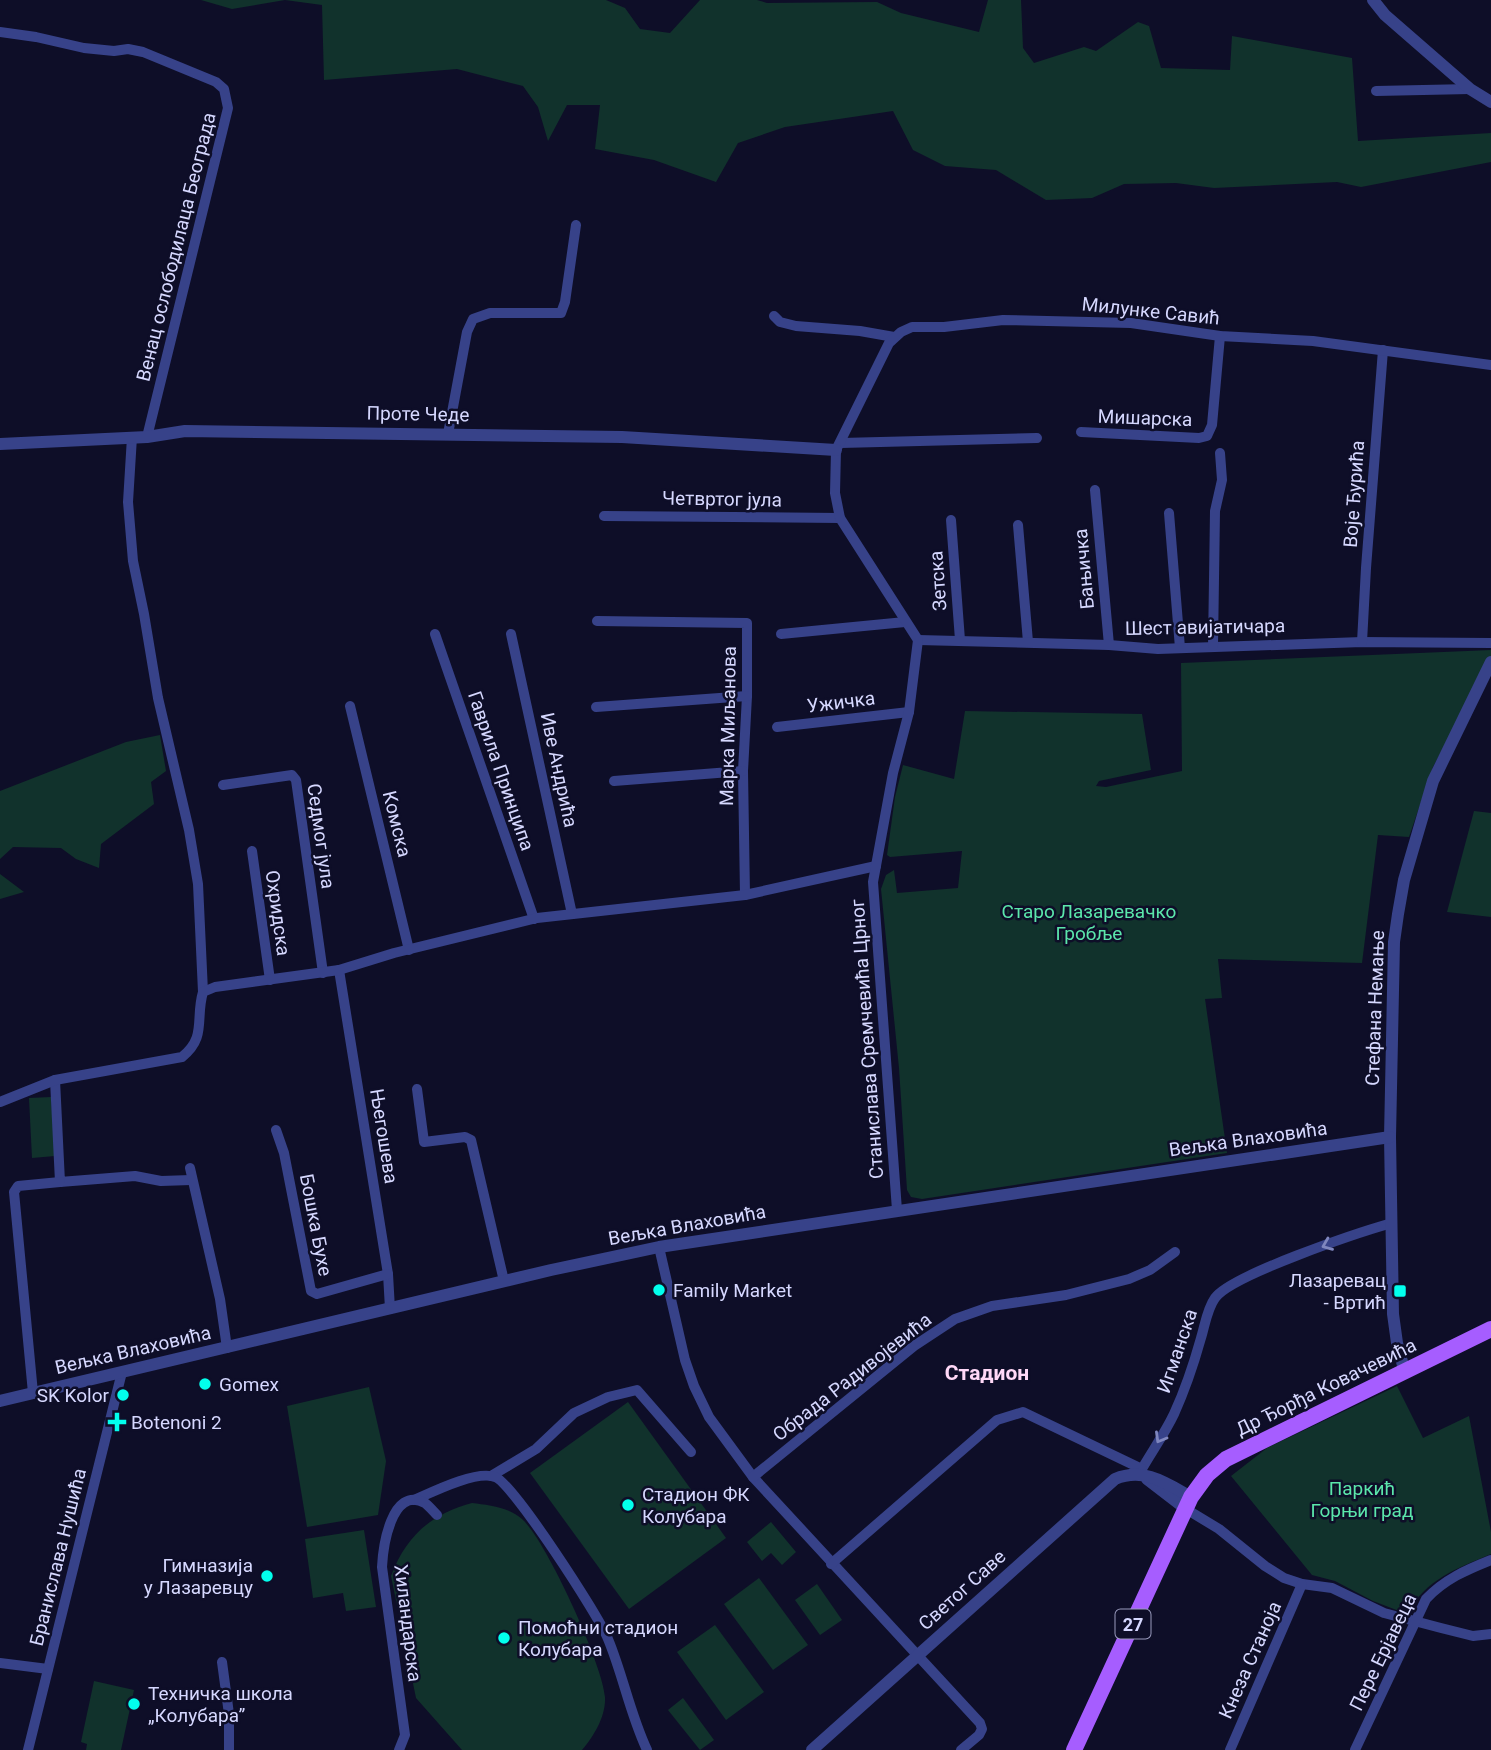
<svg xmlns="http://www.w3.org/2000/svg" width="1491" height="1750" font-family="Roboto,sans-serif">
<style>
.green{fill:#11322c}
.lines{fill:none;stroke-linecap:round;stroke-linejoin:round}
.minor{stroke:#374289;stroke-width:10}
.tertiary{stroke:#374289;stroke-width:12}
.primary{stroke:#a65dff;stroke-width:16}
.oneway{stroke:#7f86be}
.poi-dot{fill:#02ffed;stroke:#0e0e28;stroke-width:2.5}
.labels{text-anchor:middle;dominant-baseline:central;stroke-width:5;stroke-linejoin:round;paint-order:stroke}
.shield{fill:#0e0e28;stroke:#9a9bbe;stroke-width:2}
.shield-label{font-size:18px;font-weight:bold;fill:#d6d8ff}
.street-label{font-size:19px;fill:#d6d8ff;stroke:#0e0e28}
.park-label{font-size:19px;fill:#5be6ab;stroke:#0e0e28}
.poi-label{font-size:19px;fill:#d6d8ff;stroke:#0e0e28;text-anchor:start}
.neighbourhood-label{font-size:21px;font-weight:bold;fill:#ffd8f7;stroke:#0e0e28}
</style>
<rect width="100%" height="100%" fill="#0e0e28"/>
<g class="green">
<path d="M201,0H606L625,8L640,29L670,33L700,0H757L767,3L877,2L901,13L979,32L988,0H1021L1023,48L1034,63L1084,47L1096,51L1138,22L1149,26L1161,68L1230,70L1232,36L1352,58L1358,141L1491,133V162L1361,187L1337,182L1214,188L1176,183L1124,184L1092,198L1046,200L996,170L945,166L913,150L893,111L785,127L738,143L716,182L654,160L595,149L600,105H567L548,141L538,107L523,86L457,69L324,80L322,5L285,0L232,9Z"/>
<path d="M1491,650V656L1433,767L1409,837L1378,835L1362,963L1218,959L1222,998L1205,999L1227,1153L922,1199L911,1197L907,1190L899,1068L881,889L886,875L894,870L897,893L958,888L962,851L890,857L887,855L895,797L903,765L954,779L965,711L1142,714L1151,770L1099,781L1096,786L1106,787L1182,771L1181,663Z"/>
<path d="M160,735L166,771L151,782L154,804L101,844L99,868L76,859L61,848L13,847L0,859V791L126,742Z"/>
<path d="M1474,811L1491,813V917L1447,912Z"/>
<path d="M0,874L24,892L0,899Z"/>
<path d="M51,1097L55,1156L32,1158L29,1098Z"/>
<path d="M1397,1386L1423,1438L1469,1416L1491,1532V1554C1456,1569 1426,1579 1407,1614L1373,1601L1335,1581L1312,1575L1231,1476L1267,1448Z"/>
<path d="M369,1387L386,1461L378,1515L307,1527L287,1406Z"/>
<path d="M628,1402L726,1538L629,1609L530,1473Z"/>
<path d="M472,1503C488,1505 509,1507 522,1519C546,1540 603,1665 605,1697C606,1716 594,1736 582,1750H462L416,1698L391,1576C406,1536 431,1514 472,1503Z"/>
<path d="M771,1522L796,1552L782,1565L771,1553L762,1561L747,1542Z"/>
<path d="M364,1530L376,1607L346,1611L343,1593L313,1598L305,1539Z"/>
<path d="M759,1578L808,1645L773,1670L724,1604Z"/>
<path d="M817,1584L842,1620L820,1635L795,1600Z"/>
<path d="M715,1625L764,1692L726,1720L677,1652Z"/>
<path d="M94,1681L134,1690L121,1750H86L87,1744L81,1742Z"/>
<path d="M683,1698L714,1740L700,1750L668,1710Z"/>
</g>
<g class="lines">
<g class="minor">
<path d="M0,32L36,37L84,48L114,51L128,49L143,52L216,82L224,89L228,108L147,437"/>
<path d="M1376,91L1470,89"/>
<path d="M774,316L780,322L796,326L860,331L894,337"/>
<path d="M1081,432L1199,438L1207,436L1212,425L1220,336"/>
<path d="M448,434L467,332L473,319L490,313H561L565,302L576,225"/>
<path d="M132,437L128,502L133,561L144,614L158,698L189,830L198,884L203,992"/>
<path d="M841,443L1037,438"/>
<path d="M1095,490L1109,645"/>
<path d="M1169,513L1180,648"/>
<path d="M604,516L840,518"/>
<path d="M951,520L960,640"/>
<path d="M1018,525L1028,642"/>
<path d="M597,621L747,623V696L743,771L745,895"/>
<path d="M435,634L534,919"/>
<path d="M511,634L572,914"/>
<path d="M781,634L905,622"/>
<path d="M918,640L1109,645L1158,649L1362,642L1491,643"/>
<path d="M1362,642L1366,568L1383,350"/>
<path d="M1213,646L1215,511L1222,480L1220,453"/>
<path d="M350,706L409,950"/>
<path d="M596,707L747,696"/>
<path d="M777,727L909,712"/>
<path d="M614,781L743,771"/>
<path d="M223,785L285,776L292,775L296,780L323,973"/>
<path d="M252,851L270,980"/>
<path d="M339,970L388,1274L390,1309"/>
<path d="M55,1080L60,1182L135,1176L161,1181L191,1180"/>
<path d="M417,1089L424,1142L465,1137L471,1140L504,1281"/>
<path d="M0,1102L55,1080L182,1057C207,1037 195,1019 203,992L215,987L339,970L394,953L537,918L745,895L876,866"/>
<path d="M276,1130L284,1153L311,1291L317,1294L388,1274"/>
<path d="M190,1168L220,1299L227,1348"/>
<path d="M897,1210L873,882L893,773L909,712L918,640L840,518L835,493L836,450L889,343L901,332L912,327H944L1003,320L1131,323L1220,336L1313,341L1491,365"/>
<path d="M659,1247L685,1360L694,1386L709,1417L753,1477L980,1723L982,1729L979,1735L961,1750"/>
<path d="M33,1393L14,1192L18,1186L60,1182"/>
<path d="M1139,1474C1150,1454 1164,1435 1174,1414C1185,1390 1194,1363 1201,1338C1205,1325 1207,1309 1215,1298C1231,1275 1360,1232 1392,1223"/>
<path d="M491,1476L536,1449L574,1413L608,1397L637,1390L691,1452"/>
<path d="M753,1477L914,1346L955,1319L992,1306L1066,1295L1129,1279L1150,1270L1175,1252"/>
<path d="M414,1500C432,1492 476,1470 495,1477C512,1482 599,1616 608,1639C623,1675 630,1714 647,1750"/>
<path d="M1186,1509L1219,1529L1265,1566L1284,1578L1302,1584L1332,1588L1384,1613L1441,1628L1473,1636L1491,1634"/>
<path d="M831,1564L997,1420L1023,1412L1142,1469"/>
<path d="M222,1662L229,1714V1750"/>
<path d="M0,1663L48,1669"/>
<path d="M28,1750L122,1372"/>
<path d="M399,1750L405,1735L382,1567C383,1548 391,1485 425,1503C429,1506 434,1512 437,1515"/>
<path d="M1230,1750L1302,1584"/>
<path d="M1355,1750L1426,1599C1445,1579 1466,1570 1491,1560"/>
</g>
<g class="tertiary">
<path d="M1373,0L1385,15L1470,89L1491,102"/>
<path d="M0,444L147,437L185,431L622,437L836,450"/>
<path d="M1405,1373L1397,1343L1393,1314L1390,1137L1394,942L1398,914L1404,880L1433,781L1491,662"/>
<path d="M0,1401L551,1270L659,1247L1390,1137"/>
<path d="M1147,1479L1186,1509"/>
<path d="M812,1750L1115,1479C1144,1467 1166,1483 1191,1497"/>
</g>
<path class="primary" d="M1074,1750L1191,1497L1207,1475L1226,1459L1491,1329"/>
</g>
<defs><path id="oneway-chevron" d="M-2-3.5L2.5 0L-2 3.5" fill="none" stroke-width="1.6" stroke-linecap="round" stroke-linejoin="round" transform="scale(1.75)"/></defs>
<g class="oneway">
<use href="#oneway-chevron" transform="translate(1327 1245) rotate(158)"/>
<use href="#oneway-chevron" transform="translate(1160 1438) rotate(120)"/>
</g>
<g class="poi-dot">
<circle cx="659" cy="1290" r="7"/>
<rect x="1393" y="1284" width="14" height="14" rx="3.5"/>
<circle cx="205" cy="1384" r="7"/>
<circle cx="123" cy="1395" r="7"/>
<path d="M113.5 1411.5h7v7h7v7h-7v7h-7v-7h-7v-7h7z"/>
<circle cx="628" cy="1505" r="7"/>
<circle cx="267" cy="1576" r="7"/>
<circle cx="504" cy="1638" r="7"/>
<circle cx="134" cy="1704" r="7"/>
</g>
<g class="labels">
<rect class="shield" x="1115.5" y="1609.5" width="35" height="29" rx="5"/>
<g class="shield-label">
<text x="1133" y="1624">27</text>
</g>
<g class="street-label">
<text transform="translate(176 247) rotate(-76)">Венац ослободилаца Београда</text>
<text transform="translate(1151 311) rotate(6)">Милунке Савић</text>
<text transform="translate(418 414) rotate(1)">Проте Чеде</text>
<text transform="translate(1145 418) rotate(2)">Мишарска</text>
<text transform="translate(1354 494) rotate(-86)">Воје Ђурића</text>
<text transform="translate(722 499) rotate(1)">Четвртог јула</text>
<text transform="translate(1084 569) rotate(-95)">Бањичка</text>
<text transform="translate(938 581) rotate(-94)">Зетска</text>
<text transform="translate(1205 627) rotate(-1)">Шест авијатичара</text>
<text transform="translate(841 702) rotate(-7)">Ужичка</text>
<text transform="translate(728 726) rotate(-89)">Марка Миљанова</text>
<text transform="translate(559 770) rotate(78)">Иве Андрића</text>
<text transform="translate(501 771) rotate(71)">Гаврила Принципа</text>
<text transform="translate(397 824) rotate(76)">Комска</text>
<text transform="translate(321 836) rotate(82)">Седмог јула</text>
<text transform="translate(278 913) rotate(82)">Охридска</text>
<text transform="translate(1375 1008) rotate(-88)">Стефана Немање</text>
<text transform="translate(867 1039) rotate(-94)">Станислава Сремчевића Црног</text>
<text transform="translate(384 1136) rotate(81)">Његошева</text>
<text transform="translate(1248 1139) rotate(-8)">Вељка Влаховића</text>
<text transform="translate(316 1225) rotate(79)">Бошка Бухе</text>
<text transform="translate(687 1225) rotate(-10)">Вељка Влаховића</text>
<text transform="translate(133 1350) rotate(-13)">Вељка Влаховића</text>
<text transform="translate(1177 1351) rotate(-71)">Игманска</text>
<text transform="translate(852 1377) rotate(-38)">Обрада Радивојевића</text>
<text transform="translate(1326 1387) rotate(-26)">Др Ђорђа Ковачевића</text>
<text transform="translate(58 1557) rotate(-76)">Бранислава Нушића</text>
<text transform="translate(962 1590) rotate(-42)">Светог Саве</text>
<text transform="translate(408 1623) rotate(83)">Хиландарска</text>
<text transform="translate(1383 1652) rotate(-64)">Пере Ерјавеца</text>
<text transform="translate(1250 1660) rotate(-66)">Кнеза Станоја</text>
</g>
<g class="park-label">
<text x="1089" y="911">Старо Лазаревачко<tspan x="1089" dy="22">Гробље</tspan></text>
<text x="1362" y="1488">Паркић<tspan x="1362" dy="22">Горњи град</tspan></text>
</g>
<g class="poi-label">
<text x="1386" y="1280" text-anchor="end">Лазаревац<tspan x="1386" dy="22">- Вртић</tspan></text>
<text x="673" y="1290">Family Market</text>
<text x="219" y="1384">Gomex</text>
<text x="109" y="1395" text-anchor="end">SK Kolor</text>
<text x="131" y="1422">Botenoni 2</text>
<text x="642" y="1494">Стадион ФК<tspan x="642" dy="22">Колубара</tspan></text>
<text x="253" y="1565" text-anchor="end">Гимназија<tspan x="253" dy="22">у Лазаревцу</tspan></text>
<text x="518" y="1627">Помоћни стадион<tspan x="518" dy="22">Колубара</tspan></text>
<text x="148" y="1693">Техничка школа<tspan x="148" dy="22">„Колубара”</tspan></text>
</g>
<g class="neighbourhood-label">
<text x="987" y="1373">Стадион</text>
</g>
</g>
</svg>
